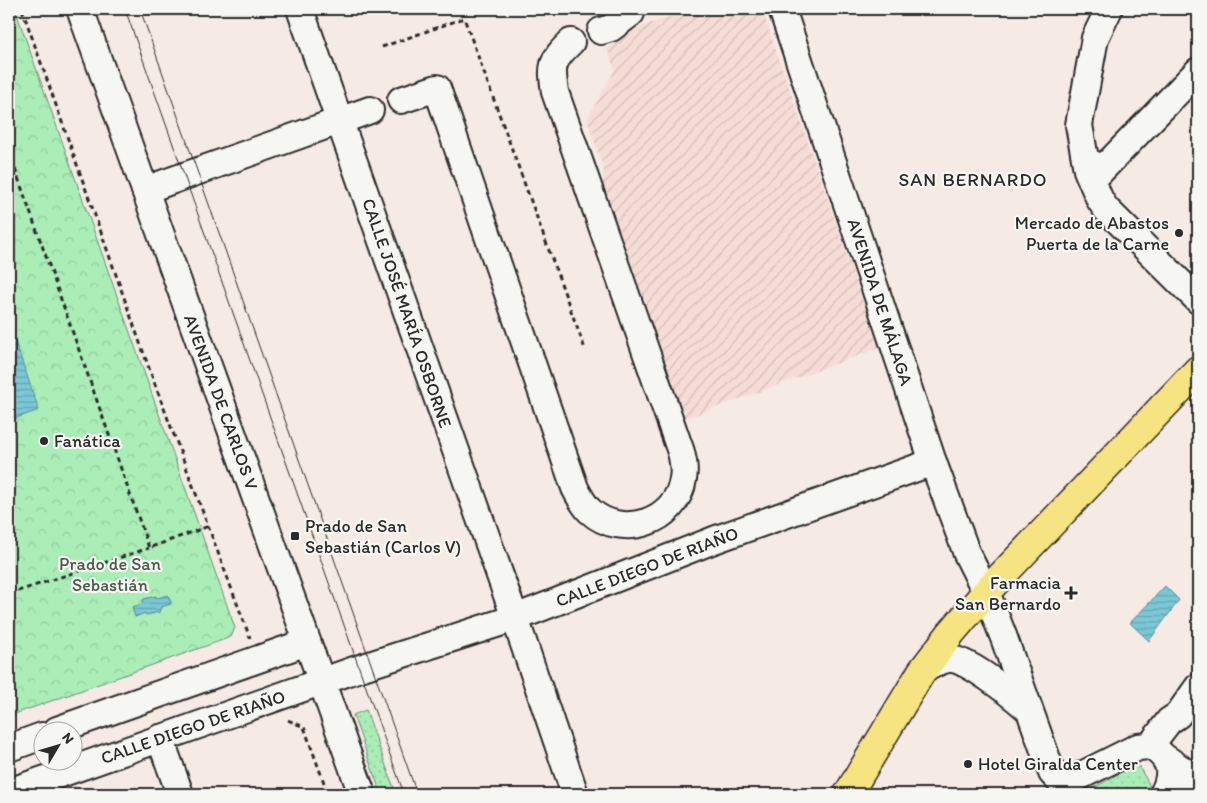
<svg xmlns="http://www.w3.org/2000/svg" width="1207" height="803" font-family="Itim,sans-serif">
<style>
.industrial{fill:url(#industrial-furrows)}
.grass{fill:url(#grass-dots);stroke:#6a8c71}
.forest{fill:url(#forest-crowns);stroke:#6a8c71}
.water{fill:url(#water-rules);stroke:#5a8992}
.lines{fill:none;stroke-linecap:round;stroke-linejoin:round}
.minor-casing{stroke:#2b2b2b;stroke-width:30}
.major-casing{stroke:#2b2b2b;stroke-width:31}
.path{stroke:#2b2b2b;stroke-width:3;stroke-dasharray:5 4;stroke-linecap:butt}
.minor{stroke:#f6f6f2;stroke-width:26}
.major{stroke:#f6e381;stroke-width:28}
.tram{stroke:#2b2b2b;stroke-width:1}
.poi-dot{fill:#2b2b2b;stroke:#f6f6f2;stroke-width:2}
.labels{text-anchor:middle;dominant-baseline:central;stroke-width:4.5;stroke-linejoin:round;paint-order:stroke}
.poi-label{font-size:18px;fill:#2b2b2b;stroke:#f6f6f2;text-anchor:start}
.street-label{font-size:18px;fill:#2b2b2b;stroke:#f6f6f2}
.park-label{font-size:18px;fill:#4b5c4e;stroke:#f6f6f2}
.neighbourhood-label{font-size:19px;letter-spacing:1px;fill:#2b2b2b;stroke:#f6f6f2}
</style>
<defs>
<pattern id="industrial-furrows" width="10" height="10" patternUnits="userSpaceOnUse" patternTransform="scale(1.25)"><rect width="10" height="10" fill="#f6dcd6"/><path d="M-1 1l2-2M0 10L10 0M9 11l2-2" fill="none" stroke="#d3bdb8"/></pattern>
<pattern id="grass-dots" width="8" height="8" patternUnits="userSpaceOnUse" patternTransform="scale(1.25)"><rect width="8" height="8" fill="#aaedb7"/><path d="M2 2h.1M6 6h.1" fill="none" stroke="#92cb9e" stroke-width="1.8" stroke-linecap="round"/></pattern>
<pattern id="forest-crowns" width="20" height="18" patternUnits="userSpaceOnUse" patternTransform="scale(1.25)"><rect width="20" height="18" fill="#aaedb7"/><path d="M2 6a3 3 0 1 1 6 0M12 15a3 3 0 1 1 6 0" fill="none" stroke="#92cb9e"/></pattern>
<pattern id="water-rules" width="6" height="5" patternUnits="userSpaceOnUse" patternTransform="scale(1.25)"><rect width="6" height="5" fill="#7ac8d7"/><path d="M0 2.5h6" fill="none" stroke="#64a3af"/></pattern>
</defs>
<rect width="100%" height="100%" fill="#f6eae5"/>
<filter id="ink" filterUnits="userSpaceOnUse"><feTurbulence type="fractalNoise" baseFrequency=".02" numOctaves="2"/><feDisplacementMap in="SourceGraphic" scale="10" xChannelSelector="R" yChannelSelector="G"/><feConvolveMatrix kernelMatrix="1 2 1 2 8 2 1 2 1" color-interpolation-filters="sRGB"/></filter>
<g filter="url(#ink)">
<path class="industrial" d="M693,9H755L764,15L879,348L684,419L602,186L604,170L587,119L615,70L607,49L626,32Z"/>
<g class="grass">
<path d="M366,710L396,794H381L353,715Z"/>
<path d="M1137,763L1150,786L1135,794H1083Z"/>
</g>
<path class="forest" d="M9,9H15L235,628L231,637L9,716Z"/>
<g class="water">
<path d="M9,324L39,410L11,420L9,413Z"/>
<path d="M1165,586L1179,600L1149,641L1130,623Z"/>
<path d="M168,595L171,604L161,607L159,612L146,615L145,613L135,617L132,607L142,604L144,599L156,596L157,598Z"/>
</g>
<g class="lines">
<g class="minor-casing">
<g id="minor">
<path d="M80,9L362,794"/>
<path d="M300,9L515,618L575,794"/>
<path d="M782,9L933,462L967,554L986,592L1004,638L1052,773L1066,788"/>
<path d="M1109,9L1095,38L1079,125L1087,170L1100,200L1106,209L1198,300"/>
<path d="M601,31L611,28L631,13"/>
<path d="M401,100L437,88L575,488C579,496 583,504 590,511C622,540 677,522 683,479C685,469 683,461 681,452L555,92C551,66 551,61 571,42"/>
<path d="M1093,164L1092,180L1198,71"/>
<path d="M145,190L370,110"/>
<path d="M922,671C931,666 940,659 950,659C967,658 1014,697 1028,709"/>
<path d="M57,730L307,642"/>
<path d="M160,738L180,794"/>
<path d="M1150,746L1169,721L1178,715L1198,687"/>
<path d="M1150,746C1171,758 1174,773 1163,794"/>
<path d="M9,748L42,736"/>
<path d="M1167,759L1183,770L1198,791"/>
<path d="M9,792L360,668L515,618L714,540L933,462"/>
<path d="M1064,794L1066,788L1078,777L1138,747L1150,746"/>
</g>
</g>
<g class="major-casing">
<path id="major" d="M848,794L922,671L951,633L986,592L1198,370"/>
</g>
<g class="path">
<path d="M22,9L150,371L250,638"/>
<path d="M382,47L464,18L585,349"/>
<path d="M9,152L149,548L209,526"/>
<path d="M9,594L149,548"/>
<path d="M288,720L304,727L328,794"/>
</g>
<use href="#minor" class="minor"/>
<use href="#major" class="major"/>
<g class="tram">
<path d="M125,9L404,794"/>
<path d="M140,9L417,794"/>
</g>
</g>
</g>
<g class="poi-dot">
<circle cx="1179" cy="233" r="5"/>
<circle cx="44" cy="441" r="5"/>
<rect x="290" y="531" width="10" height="10" rx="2.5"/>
<path d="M1068.5 585.5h5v5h5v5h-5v5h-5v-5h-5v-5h5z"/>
<circle cx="968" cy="764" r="5"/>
</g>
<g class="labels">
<g class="poi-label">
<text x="1169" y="223" text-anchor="end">Mercado de Abastos<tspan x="1169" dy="21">Puerta de la Carne</tspan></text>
<text x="54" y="441">Fanática</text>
<text x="305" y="526">Prado de San<tspan x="305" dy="21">Sebastián (Carlos V)</tspan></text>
<text x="1061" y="583" text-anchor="end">Farmacia<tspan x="1061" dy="21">San Bernardo</tspan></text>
<text x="978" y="764">Hotel Giralda Center</text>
</g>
<g class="street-label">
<text transform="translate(880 302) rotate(72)">AVENIDA DE MÁLAGA</text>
<text transform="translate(407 313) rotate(71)">CALLE JOSÉ MARÍA OSBORNE</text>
<text transform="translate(221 402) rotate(70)">AVENIDA DE CARLOS V</text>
<text transform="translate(647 567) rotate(-21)">CALLE DIEGO DE RIAÑO</text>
<text transform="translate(193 727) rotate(-19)">CALLE DIEGO DE RIAÑO</text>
</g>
<g class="park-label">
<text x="110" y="564">Prado de San<tspan x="110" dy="21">Sebastián</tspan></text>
</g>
<g class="neighbourhood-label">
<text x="973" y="179">SAN BERNARDO</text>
</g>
</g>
<rect width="1207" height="803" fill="none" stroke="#f6f6f2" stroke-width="30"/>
<rect x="15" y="15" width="1177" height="773" fill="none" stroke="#2b2b2b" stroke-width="2" filter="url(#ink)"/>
<g transform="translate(58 746) rotate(52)"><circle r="24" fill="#f6f6f2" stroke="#a5a5a2"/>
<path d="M0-4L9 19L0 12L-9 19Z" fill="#2b2b2b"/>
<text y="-8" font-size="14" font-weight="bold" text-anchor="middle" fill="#2b2b2b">N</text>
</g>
</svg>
